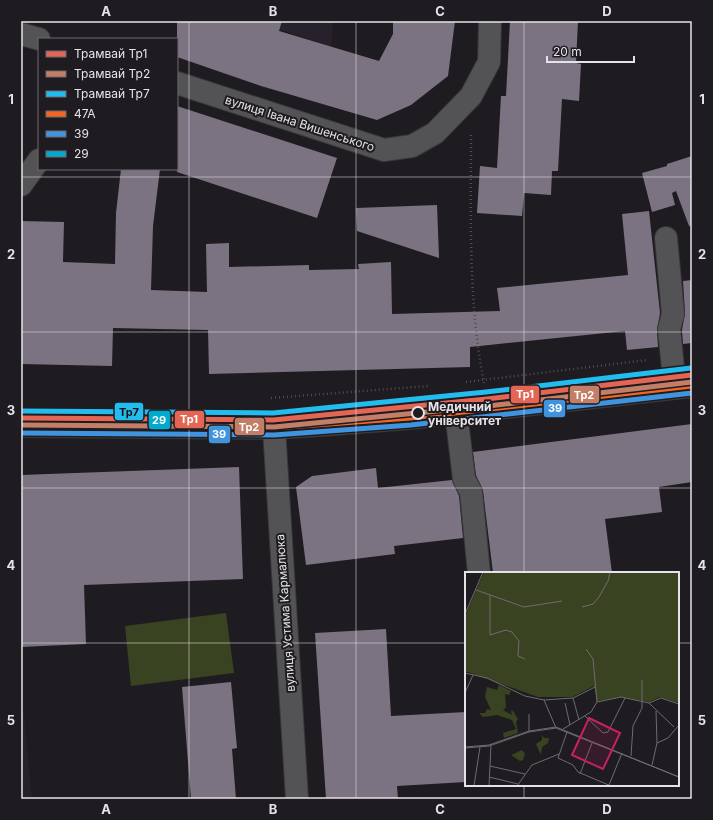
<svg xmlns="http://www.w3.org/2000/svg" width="713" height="820" font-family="Inter,sans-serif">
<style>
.built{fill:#27212c}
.green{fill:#3a4321}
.building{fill:#7b7382}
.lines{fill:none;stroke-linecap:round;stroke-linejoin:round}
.minor-casing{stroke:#383739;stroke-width:24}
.major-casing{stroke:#383739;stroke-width:24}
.path{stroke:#504e51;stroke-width:2.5;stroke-dasharray:1 3;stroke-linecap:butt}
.minor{stroke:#535254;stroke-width:22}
.major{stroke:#575852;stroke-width:22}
.bus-1-casing{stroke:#1e1b21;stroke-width:8}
.bus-2-casing{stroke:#1e1b21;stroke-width:8}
.bus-3-casing{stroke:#1e1b21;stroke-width:8}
.bus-1{stroke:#f26522;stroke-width:5}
.bus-2{stroke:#4094de;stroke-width:5}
.bus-3{stroke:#00a9ce;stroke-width:5}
.tram-1-casing{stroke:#1e1b21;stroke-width:8}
.tram-2-casing{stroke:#1e1b21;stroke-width:8}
.tram-3-casing{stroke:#1e1b21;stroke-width:8}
.tram-1{stroke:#e26653;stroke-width:5}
.tram-2{stroke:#c37e67;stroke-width:5}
.tram-3{stroke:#23bcee;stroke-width:5}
.grid{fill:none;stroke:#e5e3e7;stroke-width:1;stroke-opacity:0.55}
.stop-dot{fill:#1e1b21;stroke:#e5e3e7;stroke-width:2}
.labels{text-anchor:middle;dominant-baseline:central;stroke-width:4;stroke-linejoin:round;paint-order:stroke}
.street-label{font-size:12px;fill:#e5e3e7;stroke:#1e1b21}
.stop-label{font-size:12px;font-weight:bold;fill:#e5e3e7;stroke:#1e1b21;text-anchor:start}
.inset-road{fill:none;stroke:#6e6c70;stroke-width:1}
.view{fill:#c42262;fill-opacity:0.15;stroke:#c42262;stroke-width:2}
.inset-edge{fill:none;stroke:#e5e3e7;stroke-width:2}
.line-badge{stroke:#1e1b21;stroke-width:1.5}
.badge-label{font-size:11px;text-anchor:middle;font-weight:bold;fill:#fff}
.pale-badge-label{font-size:11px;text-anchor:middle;font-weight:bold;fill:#111}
.neatline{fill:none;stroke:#e5e3e7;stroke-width:1.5}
.grid-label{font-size:13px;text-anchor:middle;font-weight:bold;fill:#e5e3e7}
</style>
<rect width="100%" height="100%" fill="#1e1c20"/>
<g class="built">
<path d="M255,21H333L331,47Z"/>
<path d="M21,685L32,799H21Z"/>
</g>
<path class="green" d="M226,613L234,673L131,686L125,626Z"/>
<g class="building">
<path d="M177,21H282L279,31L379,61L393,34V21H455L448,76L411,105L377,120L261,86L177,57Z"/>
<path d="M510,21H578L576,63L581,64L579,101L562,99L558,171H552L551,195L524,193L522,216L477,213L480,166L497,168L501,96H506Z"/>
<path d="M177,106L337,158L317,218L177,172Z"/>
<path d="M692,156V226H689L676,191L672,193L675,205L652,212L642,173L667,166V164Z"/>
<path d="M121,169H160L153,226L151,290L207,292L206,244L229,243V267L309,265V270L359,269L358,264L391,262L392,314L500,311L497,288L628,275L622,214L649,211L660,313L657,330L658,347L627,350L625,331L470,347V367L209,374L208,330L113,328L112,366L21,364V221L64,222L63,262L115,264L116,213Z"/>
<path d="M437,205L439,258L357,231L356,208Z"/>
<path d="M692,280V343L683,344L682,330L685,313L683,281Z"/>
<path d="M692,424V482L659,487L662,512L605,519L612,573H493L483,491L476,475L473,452Z"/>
<path d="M239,467L243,579L84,585L86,644L21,647V475Z"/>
<path d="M376,468L378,488L452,480L459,496L463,538L394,546L395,554L306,565L296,487L312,476Z"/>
<path d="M386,629L391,716L466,712V782L397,786L398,799H326L315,633Z"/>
<path d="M231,682L237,748L232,749L236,799H191L182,687Z"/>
</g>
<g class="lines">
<g class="minor-casing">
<g id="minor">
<path d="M21,34L39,39"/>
<path d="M177,83L384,150L412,146L435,133L471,96L489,62L490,21"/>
<path d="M21,185L39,160"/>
<path d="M666,238L673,314L669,329L675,388"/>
<path d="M456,412L464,479L471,492L479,573"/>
<path d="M274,428L297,799"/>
</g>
</g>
<g class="major-casing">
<path id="major" d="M21,426L274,428L333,424L410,418L692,386"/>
</g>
<g class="path">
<path d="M471,135C471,218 468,301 484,383"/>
<path d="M466,382L647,360"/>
<path d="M271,398L429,386"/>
</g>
<use href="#minor" class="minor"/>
<use href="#major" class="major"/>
<g class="bus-1-casing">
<path id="bus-1" d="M21,426L274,428L410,418L692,386"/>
</g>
<g class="bus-2-casing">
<path id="bus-2" d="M21,433L274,435L411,425L692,393"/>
</g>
<g class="bus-3-casing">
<path id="bus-3" d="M21,419L274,421L409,411L691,379"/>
</g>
<use href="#bus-1" class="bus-1"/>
<use href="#bus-2" class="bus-2"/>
<use href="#bus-3" class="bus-3"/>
<g class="tram-1-casing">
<path id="tram-1" d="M21,418L273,420L487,399L692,375"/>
</g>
<g class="tram-2-casing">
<path id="tram-2" d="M21,425L274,427L488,406L692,382"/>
</g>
<g class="tram-3-casing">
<path id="tram-3" d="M21,411L273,413L486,392L691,368"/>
</g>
<use href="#tram-1" class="tram-1"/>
<use href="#tram-2" class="tram-2"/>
<use href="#tram-3" class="tram-3"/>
</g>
<path class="grid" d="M189,21V799M356,21V799M524,21V573M21,177H692M21,332H692M21,488H692M21,643H466M678,643H692M524,785V799"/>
<circle class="stop-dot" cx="418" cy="413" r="6"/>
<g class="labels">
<g class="street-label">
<text transform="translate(300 123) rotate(18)">вулиця Івана Вишенського</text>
<text transform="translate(285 613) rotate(-94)">вулиця Устима Кармалюка</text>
</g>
<g class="stop-label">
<text x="428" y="406">Медичний<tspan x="428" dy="14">університет</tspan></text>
</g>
</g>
<g transform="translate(465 572)">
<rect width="214" height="214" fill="#1e1c20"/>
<path d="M19,0H214V131L195,125L184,130L156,125L132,129L129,114L107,125H73L0,99V44ZM34,113L46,119L44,123L40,122L41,135L38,138L47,143L46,138L48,139L53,147L51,150L53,161L39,166L38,161L51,157L47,148L32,143L18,145L14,141H20L22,137L26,138L20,125L22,115L32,118ZM77,163L79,166H84L83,171L77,175L76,183L71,172L77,168ZM57,178L60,182L58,188L55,189L46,183Z" fill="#3a4321"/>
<path class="inset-road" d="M11,18L59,35L97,29M25,23V63L41,58L47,60L54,69L53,84L60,87M117,35L128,32L134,25L143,9L145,0M0,42L18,0M121,77L128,87L132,130M0,101L22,106L60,124L79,128L108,126L130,115M0,121L8,103M108,126L114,148M79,128L91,156M132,130L156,125L184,131L209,155M100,131L105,153M184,131L196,126L214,132M64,142V160M120,144L138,161L143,160L160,126M98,157L126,140L132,130M102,160L93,186L108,193L113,200L146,214M192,171L203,166L214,153M0,175L24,173L64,159L91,155L214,205M0,176L24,174L64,160L91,156L214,205M166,184L168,154L177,136V108M187,193L192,171L191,139M25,194L60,202M115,202L127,171M24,205L53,212M144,213L157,181M9,214L15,175M24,214L26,173M52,214L67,193L94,182"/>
<path class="view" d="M124,146L155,161L138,197L107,183Z"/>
<rect width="214" height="214" class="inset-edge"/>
</g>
<g class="line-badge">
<rect x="510" y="385" width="30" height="19" rx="4" fill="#e26653"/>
<rect x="569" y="385" width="31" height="19" rx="4" fill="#c37e67"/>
<rect x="543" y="399" width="23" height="19" rx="4" fill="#4094de"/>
<rect x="114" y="402" width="30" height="19" rx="4" fill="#23bcee"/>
<rect x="174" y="410" width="31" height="19" rx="4" fill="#e26653"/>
<rect x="148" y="410" width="23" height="20" rx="4" fill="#00a9ce"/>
<rect x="234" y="417" width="31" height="19" rx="4" fill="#c37e67"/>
<rect x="208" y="425" width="23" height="19" rx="4" fill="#4094de"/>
</g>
<g class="badge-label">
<text x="525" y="398">Тр1</text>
<text x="584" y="399">Тр2</text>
<text x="555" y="412">39</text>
<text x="189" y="423">Тр1</text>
<text x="159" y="424">29</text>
<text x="249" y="431">Тр2</text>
<text x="219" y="438">39</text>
</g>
<g class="pale-badge-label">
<text x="129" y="416">Тр7</text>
</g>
<rect width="713" height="820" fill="none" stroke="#1e1b21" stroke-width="44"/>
<rect x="38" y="38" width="140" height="132" fill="#1e1b21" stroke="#6e6b70"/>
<rect x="46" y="51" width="20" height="6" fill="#e26653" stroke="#6e6b70"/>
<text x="74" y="58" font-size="12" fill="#e5e3e7">Трамвай Тр1</text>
<rect x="46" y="71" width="20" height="6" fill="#c37e67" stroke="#6e6b70"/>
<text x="74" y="78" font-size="12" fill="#e5e3e7">Трамвай Тр2</text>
<rect x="46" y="91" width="20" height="6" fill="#23bcee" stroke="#6e6b70"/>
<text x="74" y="98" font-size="12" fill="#e5e3e7">Трамвай Тр7</text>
<rect x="46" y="111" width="20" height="6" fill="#f26522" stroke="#6e6b70"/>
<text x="74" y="118" font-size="12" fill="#e5e3e7">47А</text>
<rect x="46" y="131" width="20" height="6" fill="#4094de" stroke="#6e6b70"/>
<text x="74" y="138" font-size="12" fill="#e5e3e7">39</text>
<rect x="46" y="151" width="20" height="6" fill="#00a9ce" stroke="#6e6b70"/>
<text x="74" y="158" font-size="12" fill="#e5e3e7">29</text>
<path d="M547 56v6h87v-6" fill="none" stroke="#e5e3e7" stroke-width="2"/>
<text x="553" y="56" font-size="12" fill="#e5e3e7" stroke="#1e1b21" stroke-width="3" paint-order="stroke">20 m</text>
<rect x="22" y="22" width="669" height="776" class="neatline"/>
<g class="grid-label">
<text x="106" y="16">A</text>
<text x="273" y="16">B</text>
<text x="440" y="16">C</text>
<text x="607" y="16">D</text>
<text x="11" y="104">1</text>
<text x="702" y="104">1</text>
<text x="11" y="259">2</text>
<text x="702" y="259">2</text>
<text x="11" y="415">3</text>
<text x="702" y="415">3</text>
<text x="11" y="570">4</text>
<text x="702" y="570">4</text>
<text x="11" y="725">5</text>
<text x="702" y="725">5</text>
<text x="106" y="814">A</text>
<text x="273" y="814">B</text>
<text x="440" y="814">C</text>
<text x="607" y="814">D</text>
</g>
</svg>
